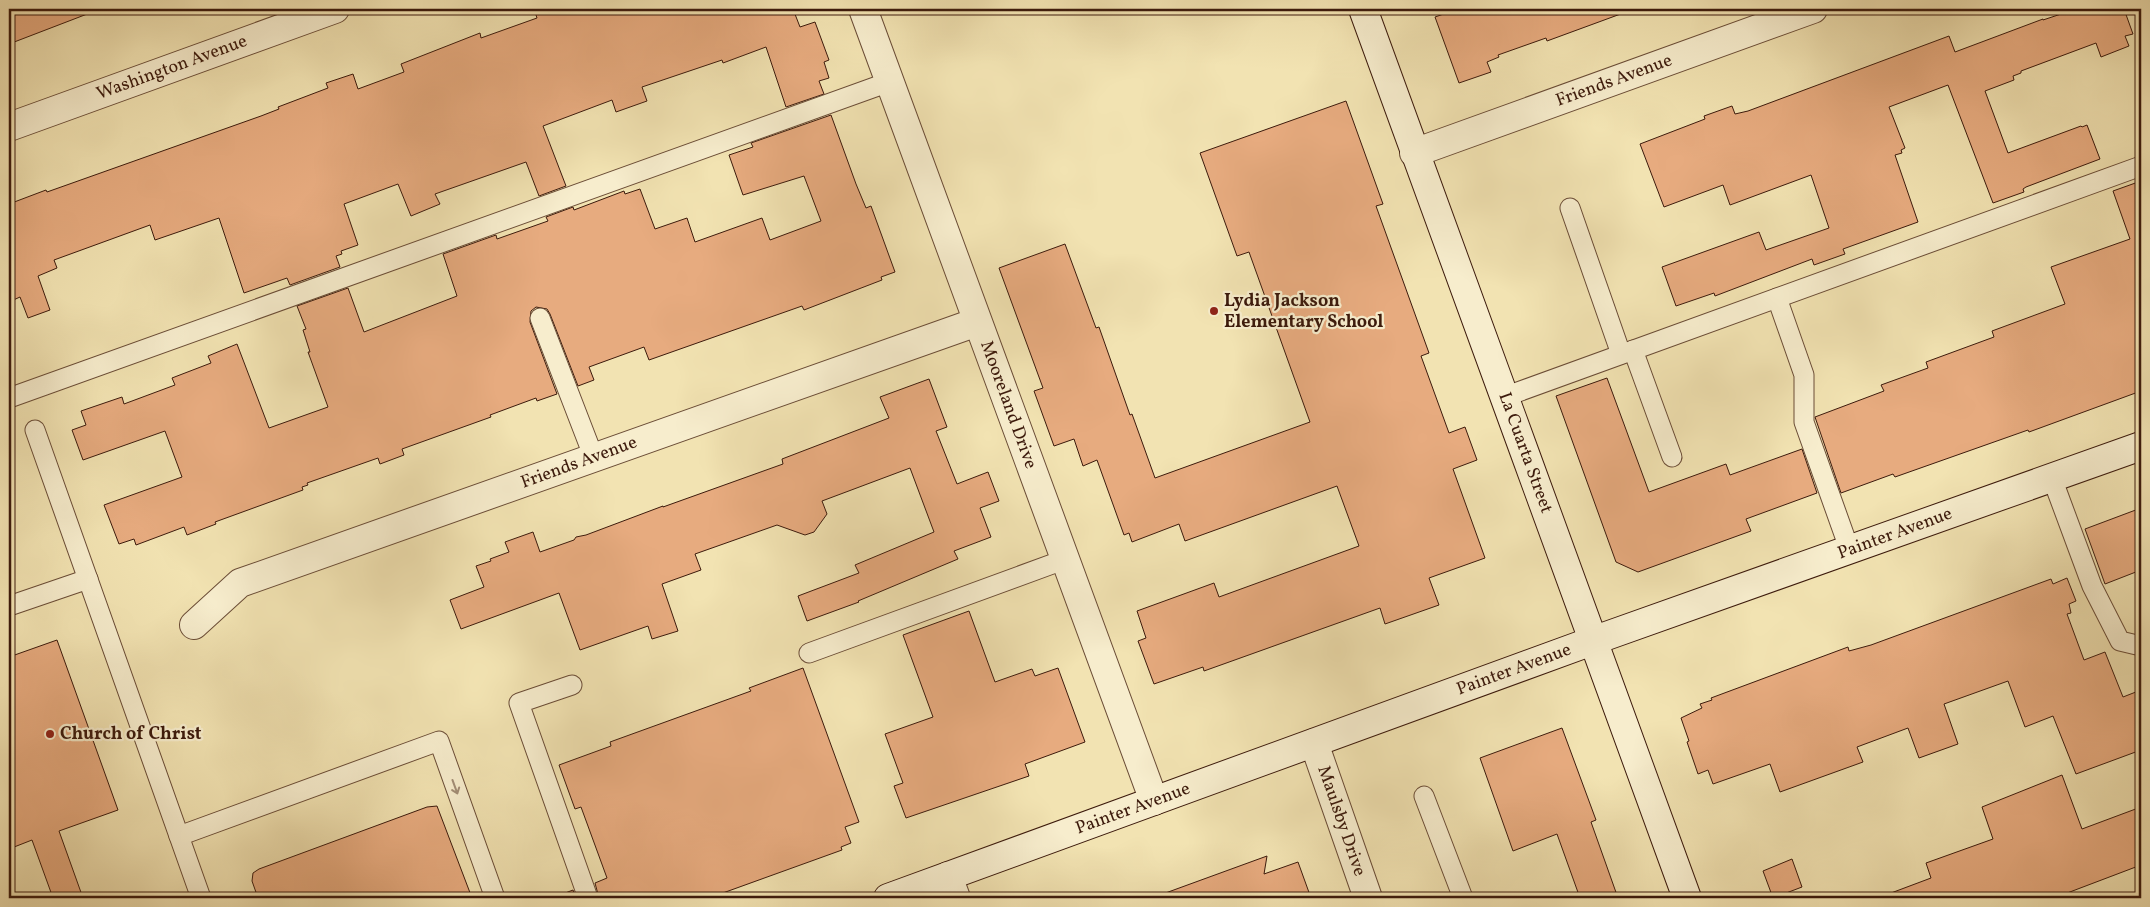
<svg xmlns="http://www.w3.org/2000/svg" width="2150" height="907" font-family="Vollkorn,serif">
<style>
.building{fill:#e7ab7f;stroke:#3c1a0c}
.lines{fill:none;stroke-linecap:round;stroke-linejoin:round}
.lane-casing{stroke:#6a4c36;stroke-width:21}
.street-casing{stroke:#6a4c36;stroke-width:30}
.secondary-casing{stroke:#3c1a0c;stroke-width:30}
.lane{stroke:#f7edcd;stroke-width:19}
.street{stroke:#f7edcd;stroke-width:28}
.secondary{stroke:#f7edcd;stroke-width:28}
.oneway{stroke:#a38e76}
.poi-dot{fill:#8f2418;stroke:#f7edcd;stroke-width:2}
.labels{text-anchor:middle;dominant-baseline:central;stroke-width:4.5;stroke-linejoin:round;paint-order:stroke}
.street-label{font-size:18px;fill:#3c1a0c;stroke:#f7edcd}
.poi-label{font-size:18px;font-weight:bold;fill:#3c1a0c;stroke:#f7edcd;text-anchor:start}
</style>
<rect width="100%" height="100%" fill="#f2e3b2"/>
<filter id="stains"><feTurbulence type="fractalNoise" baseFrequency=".004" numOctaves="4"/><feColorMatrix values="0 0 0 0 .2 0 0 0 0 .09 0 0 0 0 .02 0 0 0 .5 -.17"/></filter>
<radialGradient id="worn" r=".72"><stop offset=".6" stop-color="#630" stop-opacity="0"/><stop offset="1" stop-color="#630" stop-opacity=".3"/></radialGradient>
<g class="building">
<path d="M9,9H95V11L9,44Z"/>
<path d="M534,9H793L800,27L815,22L829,60L824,62L829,78L819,81L824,94L786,107L766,47L723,63L722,60L642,87L647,101L616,112L612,100L543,126L566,186L539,196L526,162L435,194L440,204L411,216L398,184L344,204L358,245L341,251L342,254L336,256L340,267L290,285L287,278L244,293L219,218L155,240L150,225L54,260L57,268L38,276L50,310L28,318L20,297L9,302V204L46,190L47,192L261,116L279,109L278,107L328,88L326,83L353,74L358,89L404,72L401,64L480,33L481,38L537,18Z"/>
<path d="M1458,9H1625L1626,12L1547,41L1546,38L1498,55L1499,57L1487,62L1491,72L1459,83L1435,17Z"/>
<path d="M2076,9H2124L2133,34L2125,36L2129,46L2101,57L2096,43L2021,71V73L2013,76L2014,80L1985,91L2008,153L2081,126L2082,127L2087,125L2100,159L2026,187L2023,189L2024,192L1993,203L1948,85L1889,107L1905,148L1901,150L1902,153L1895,155L1918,222L1843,249L1845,254L1814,265L1812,259L1715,296L1714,293L1676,306L1662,267L1759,232L1766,250L1829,228L1811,175L1730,205L1723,185L1664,207L1640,144L1705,119L1704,116L1732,106L1735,114L1748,111L1949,36L1955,52L2043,19V20Z"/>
<path d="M1346,101L1383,204L1376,206L1429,353L1421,356L1449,433L1465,427L1477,460L1453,469L1485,558L1429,578L1439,605L1385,624L1380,608L1204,671L1203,667L1154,684L1138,641L1146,638L1137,611L1214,583L1219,597L1359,546L1337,486L1185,541L1179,524L1132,542L1129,533L1124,535L1097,460L1083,466L1074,439L1054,446L1034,391L1043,388L999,268L1065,244L1096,328L1099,327L1130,415L1132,414L1155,478L1310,422L1249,252L1237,256L1200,153Z"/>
<path d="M831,115L856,184L866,208L871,206L895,272L881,277L882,280L804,310L802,306L649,360L644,347L589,367L594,380L578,386L550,314L547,309L536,307L531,311L530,322L557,394L537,401L536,398L490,415L491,417L402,449L404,455L380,464L378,458L307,483L308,485L302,487L303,490L215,522L216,524L187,535L184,527L136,545L134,539L119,544L104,505L182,477L165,431L83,460L72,430L86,425L81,411L122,397L124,404L175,385L172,378L211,363L208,356L237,344L269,428L328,407L308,352H310L303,330L306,329L297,306L348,288L364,332L457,296L443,254L496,235L497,239L548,221L546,217L573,207L574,210L624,191L625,194L640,189L655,229L687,218L695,242L762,218L770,240L821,221L804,176L743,195L729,155L753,147L751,143Z"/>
<path d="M2141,181V391L2029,432L2028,430L1895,477L1893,474L1841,493L1815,417L1884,391L1881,385L1928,368L1926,362L1994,337L1992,331L2065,304L2051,267L2130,239L2113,191Z"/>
<path d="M1607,378L1649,492L1726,464L1730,475L1802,449L1817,493L1746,519L1751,531L1638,572L1616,562L1556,396Z"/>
<path d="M929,379L947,427L936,431L957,484L988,472L999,501L980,508L991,537L954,551L958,559L858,601L859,602L807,621L798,596L859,573L855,565L934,532L910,468L822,501L827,514L814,532L805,535L777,525L695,554L701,570L662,584L678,631L652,639L648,626L580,650L559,593L461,629L450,600L484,587L476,566L491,561L490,559L509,552L505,542L533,532L540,552L574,540L576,537L586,535L663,506V507L783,464L782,459L889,418L880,397Z"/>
<path d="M2141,508V570L2105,584L2085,529Z"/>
<path d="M2067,578L2076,601L2069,604L2071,613L2067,614L2084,660L2105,652L2123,697L2141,690V750L2076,774L2053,716L2025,727L2008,681L1944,704L1958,744L1919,758L1908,728L1857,747L1863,762L1780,792L1770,764L1713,784L1708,770L1698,774L1687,742L1689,741L1681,718L1702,708L1700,704L1712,700L1711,698L1848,647L1849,651L1871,645L2051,579L2053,584Z"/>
<path d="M969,611L995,682L1032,669L1035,676L1058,668L1085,742L1025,764L1029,776L906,818L894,786L903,783L885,734L933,717L903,635Z"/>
<path d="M57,640L118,810L59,831L83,898H53L32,840L9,849V657Z"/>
<path d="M803,668L859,822L845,827L851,843L841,847L842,850L709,898H599L595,883L607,878L581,807L575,809L559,765L611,746L610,742L751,691L749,688Z"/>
<path d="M1562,728L1596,820L1591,822L1618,898H1580L1557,834L1513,851L1480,758Z"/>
<path d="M2062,775L2082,829L2141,807V865L2054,898H1884L1883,896L1931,878L1926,863L1993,839L1982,807Z"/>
<path d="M437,806L472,898H258L252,881L253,873L259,869L427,807Z"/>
<path d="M1267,856L1264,874L1298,862L1311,898H1161L1160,895Z"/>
<path d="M1792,859L1802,887L1773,898L1763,871Z"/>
<path d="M573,890L576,898H561L560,895Z"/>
</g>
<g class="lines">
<g class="lane-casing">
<g id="lane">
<path d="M1570,208L1621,354"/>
<path d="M1777,298L1804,375V422L1850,551"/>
<path d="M540,318L594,458"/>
<path d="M1633,350L1672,457"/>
<path d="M1504,397L2141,166"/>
<path d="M9,398L889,82"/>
<path d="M35,430L201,898"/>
<path d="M2052,478L2092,586L2120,641L2141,646"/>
<path d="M9,606L88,579"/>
<path d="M809,653L1066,559"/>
<path d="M572,685L519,703L588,898"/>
<path d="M1424,796L1463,898"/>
<path d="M179,836L439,741L495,898"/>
</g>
</g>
<g class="street-casing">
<g id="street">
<path d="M863,9L1154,801"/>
<path d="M9,127L335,9"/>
<path d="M1414,153L1813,9"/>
<path d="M194,625L240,583L977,322"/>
<path d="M1314,743L1368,898"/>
<path d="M948,876L956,898"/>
</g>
</g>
<g class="secondary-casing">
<g id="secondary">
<path d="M1363,9C1469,306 1581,601 1687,898"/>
<path d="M888,898L1595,640L2141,446"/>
</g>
</g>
<use href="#lane" class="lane"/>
<use href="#street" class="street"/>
<use href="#secondary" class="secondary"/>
</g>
<defs><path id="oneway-shaft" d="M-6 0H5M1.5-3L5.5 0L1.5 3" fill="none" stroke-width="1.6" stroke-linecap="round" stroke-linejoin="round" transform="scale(1.25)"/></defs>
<use class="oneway" href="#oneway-shaft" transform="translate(455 787) rotate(70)"/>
<g class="poi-dot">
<circle cx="1214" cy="311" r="5"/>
<circle cx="50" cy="734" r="5"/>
</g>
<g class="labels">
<g class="street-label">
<text transform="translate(172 68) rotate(-20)">Washington Avenue</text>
<text transform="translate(1614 81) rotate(-20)">Friends Avenue</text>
<text transform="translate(1008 405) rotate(70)">Mooreland Drive</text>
<text transform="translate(1525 453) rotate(70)">La Cuarta Street</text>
<text transform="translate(579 463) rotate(-20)">Friends Avenue</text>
<text transform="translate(1895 534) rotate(-20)">Painter Avenue</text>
<text transform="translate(1514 670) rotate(-20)">Painter Avenue</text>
<text transform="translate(1133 809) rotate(-20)">Painter Avenue</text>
<text transform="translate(1341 821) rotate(71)">Maulsby Drive</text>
</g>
<g class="poi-label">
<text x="1224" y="301">Lydia Jackson<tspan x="1224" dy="21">Elementary School</tspan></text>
<text x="60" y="734">Church of Christ</text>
</g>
</g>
<rect width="2150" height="907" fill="none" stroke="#f2e3b2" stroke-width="30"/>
<rect x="10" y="10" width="2130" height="887" fill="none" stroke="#3c1a0c" stroke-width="2.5"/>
<rect x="15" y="15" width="2120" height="877" fill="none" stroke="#3c1a0c"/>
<rect width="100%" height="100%" filter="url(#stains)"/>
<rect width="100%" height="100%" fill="url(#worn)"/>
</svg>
